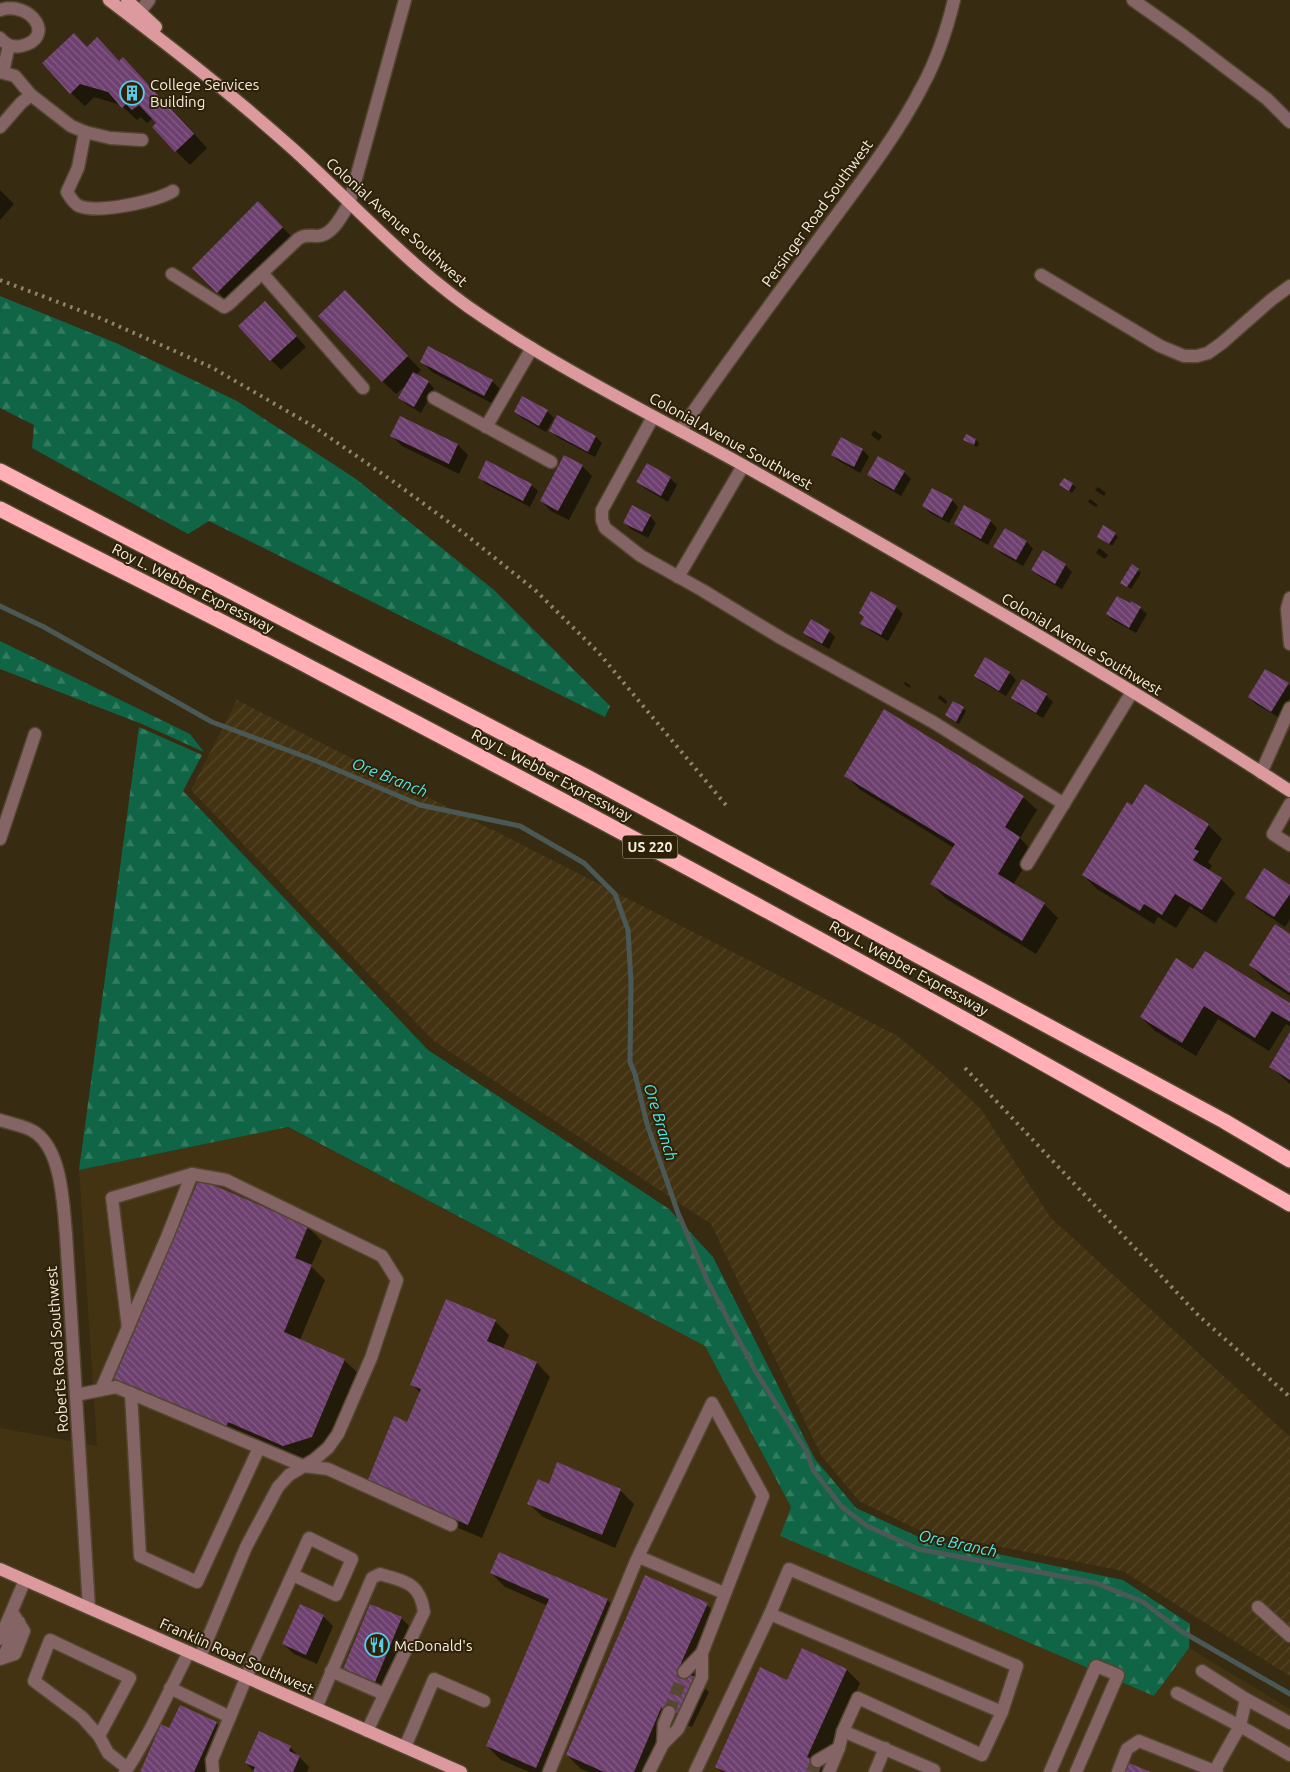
<svg xmlns="http://www.w3.org/2000/svg" width="1290" height="1772" font-family="Ubuntu,sans-serif">
<style>
.built{fill:#433312}
.industrial{fill:url(#industrial-furrows)}
.forest{fill:url(#forest-firs)}
.shadow{fill:#0007}
.lines{fill:none;stroke-linecap:round;stroke-linejoin:round}
.stream{stroke:#4a5955;stroke-width:5}
.building{fill:url(#building-back-hatch)}
.minor-tunnel{stroke:#544831;stroke-width:12;stroke-dasharray:12 6;stroke-linecap:butt}
.minor-casing{stroke:#52462f;stroke-width:15}
.major-casing{stroke:#52462f;stroke-width:15}
.highway-casing{stroke:#52462f;stroke-width:18}
.minor{stroke:#856466;stroke-width:12}
.major{stroke:#dc9a9e;stroke-width:12}
.highway{stroke:#ffafb5;stroke-width:15}
.rail{stroke:#8e8470;stroke-width:4;stroke-dasharray:2.5 5;stroke-linecap:butt}
.labels{text-anchor:middle;dominant-baseline:central;stroke-width:4;stroke-linejoin:round;paint-order:stroke}
.shield{fill:#2d2108;stroke:#bab09f;stroke-width:1}
.shield-label{font-size:14px;font-weight:bold;fill:#f7eee0}
.poi-label{font-size:15px;fill:#f7eee0;stroke:#2d2108;text-anchor:start}
.street-label{font-size:15px;fill:#f7eee0;stroke:#2d2108}
.water-label{font-size:16px;font-style:italic;fill:#53e7ec;stroke:#2d2108}
</style>
<defs>
<pattern id="industrial-furrows" width="10" height="10" patternUnits="userSpaceOnUse" patternTransform="scale(1.25)"><rect width="10" height="10" fill="#433312"/><path d="M-1 1l2-2M0 10L10 0M9 11l2-2" fill="none" stroke="#564729"/></pattern>
<pattern id="forest-firs" width="22" height="20" patternUnits="userSpaceOnUse" patternTransform="scale(1.25)"><rect width="22" height="20" fill="#0f6545"/><path d="M5 1l3.5 6h-7zM16 11l3.5 6h-7z" fill="#337b60"/></pattern>
<pattern id="building-back-hatch" width="6" height="6" patternUnits="userSpaceOnUse" patternTransform="scale(1.25)"><rect width="6" height="6" fill="#6e4070"/><path d="M-1 5l2 2M0 0l6 6M5-1l2 2" fill="none" stroke="#835c84"/></pattern>
</defs>
<rect width="100%" height="100%" fill="#372b12"/>
<path class="built" d="M287,1127L705,1346L791,1507L781,1536L1154,1696L1189,1648L1290,1709V1772H0V1428L97,1446L79,1170Z"/>
<path class="industrial" d="M237,700L896,1035L941,1072L981,1109L1050,1217L1290,1437V1676L1123,1571L921,1531L859,1501L821,1455L711,1224L434,1041L191,790Z"/>
<g class="forest">
<path d="M0,296L116,343L237,401L356,479L494,590L610,706L605,717L209,521L188,534L32,448L34,425L0,408Z"/>
<path d="M0,641L190,734L204,752L142,724L0,669Z"/>
<path d="M139,727L202,755L183,791L428,1050L669,1209L713,1257L815,1459L856,1508L921,1538L1123,1580L1190,1624L1189,1648L1154,1696L780,1536L791,1507L705,1346L288,1127L79,1170Z"/>
</g>
<g class="shadow">
<path d="M87,48L120,62L137,72L207,148L190,165L176,151L153,118L147,123L141,117L137,120L121,105L94,97L85,106L71,93Z"/>
<path d="M0,190L14,204L0,220Z"/>
<path d="M258,203L296,241L232,306L194,268Z"/>
<path d="M358,306L421,370L416,375L428,382L434,388L421,413L406,404L400,398L407,384L396,394L382,381Z"/>
<path d="M275,313L306,347L281,370L271,360Z"/>
<path d="M422,362L492,381L502,391L495,405L432,372Z"/>
<path d="M547,411L554,418L546,432L522,418L515,412Z"/>
<path d="M558,416L596,437L602,443L595,457L557,437L550,430Z"/>
<path d="M874,430L882,436L879,441L871,435Z"/>
<path d="M392,436L458,445L468,455L459,474L402,446Z"/>
<path d="M841,438L863,450L869,457L860,473L839,461L832,455Z"/>
<path d="M964,440H976L979,443L977,447Z"/>
<path d="M879,457L904,472L911,479L901,496L875,481L869,475Z"/>
<path d="M582,466L592,476L569,520L551,511L541,501Z"/>
<path d="M479,477L531,485L538,491L530,507L486,484Z"/>
<path d="M670,478L677,485L668,502L644,488L638,482Z"/>
<path d="M1064,479L1076,487L1072,493L1061,485Z"/>
<path d="M1098,487L1106,493L1104,496L1095,490Z"/>
<path d="M1090,499L1098,505L1096,507L1088,502Z"/>
<path d="M952,500L958,507L949,523L930,513L924,506Z"/>
<path d="M965,507L990,521L997,528L988,545L962,530L955,524Z"/>
<path d="M650,516L656,523L648,538L631,529L624,522Z"/>
<path d="M1005,530L1027,542L1033,549L1023,566L1002,554L995,547Z"/>
<path d="M1115,534L1118,537L1112,546L1098,537Z"/>
<path d="M1099,548L1108,555L1105,559L1096,553Z"/>
<path d="M1065,565L1072,572L1062,589L1040,577L1033,570Z"/>
<path d="M1138,570L1141,573L1131,589L1122,583Z"/>
<path d="M872,593L896,607L903,614L888,641L869,630L862,624Z"/>
<path d="M1140,608L1147,614L1136,633L1114,621L1107,614Z"/>
<path d="M829,631L835,637L829,649L811,639L804,633Z"/>
<path d="M1009,673L1016,680L1006,696L982,682L975,676Z"/>
<path d="M905,682L911,686L910,688L904,684Z"/>
<path d="M1288,684L1290,686V698L1278,717L1256,704L1249,697Z"/>
<path d="M940,695L947,701L946,704L938,698Z"/>
<path d="M1046,695L1053,702L1043,718L1019,704L1012,698Z"/>
<path d="M954,702L966,711L959,724L949,718Z"/>
<path d="M845,775L1023,797L1037,810L1020,838L1033,852L1013,885L1044,904L1058,918L1036,954L945,898L932,884L954,848L859,789Z"/>
<path d="M1132,807L1208,825L1222,839L1208,862L1212,866L1208,871L1221,879L1235,893L1216,923L1190,906L1176,928L1158,917L1154,924L1097,889L1083,875Z"/>
<path d="M1290,887V919L1285,927L1257,908L1246,898Z"/>
<path d="M1290,935V996L1264,979L1250,965Z"/>
<path d="M1194,971L1290,1005V1026L1286,1024L1269,1051L1218,1019L1196,1056L1155,1031L1141,1017Z"/>
<path d="M1290,1035V1084L1271,1067Z"/>
<path d="M199,1181L308,1227L322,1241L311,1266L325,1280L300,1340L344,1360L358,1373L325,1450L298,1459L128,1394Z"/>
<path d="M495,1321L509,1335L503,1349L537,1363L550,1377L482,1538L382,1496L420,1393L412,1384Z"/>
<path d="M549,1485L620,1490L634,1504L615,1548L543,1517L529,1504Z"/>
<path d="M500,1553L608,1600L621,1614L553,1772H529L501,1760L487,1746L548,1606L505,1587L491,1573Z"/>
<path d="M707,1605L721,1618L694,1678L709,1692L692,1727L674,1721L653,1772H589L581,1769L567,1755Z"/>
<path d="M323,1616L333,1626L317,1664L294,1654L283,1644Z"/>
<path d="M401,1618L411,1628L383,1696L353,1684Z"/>
<path d="M847,1670L860,1683L823,1766L829,1772H722L716,1766L788,1682Z"/>
<path d="M216,1723L230,1737L214,1772H141L170,1730Z"/>
<path d="M290,1747L309,1767L307,1772H254L246,1763Z"/>
</g>
<g class="lines">
<path class="stream" d="M0,606L44,627L212,722L314,760L420,805L520,826L584,863L615,894L628,930L631,982L630,1062L635,1074L647,1124L678,1213L708,1282L756,1372L807,1452L813,1470L842,1507L867,1526L918,1549L1096,1583L1143,1602L1181,1631L1290,1694"/>
</g>
<g class="building">
<path d="M74,33L87,47L97,37L119,61L123,57L194,134L175,152L152,127L156,123L139,105L132,110L126,104L122,108L108,92L80,84L70,94L42,63Z"/>
<path d="M258,201L283,227L217,293L192,268Z"/>
<path d="M345,290L408,356L382,382L318,316Z"/>
<path d="M265,301L297,336L270,361L238,326Z"/>
<path d="M428,346L493,380L484,396L420,362Z"/>
<path d="M413,372L429,381L414,407L398,398Z"/>
<path d="M522,396L548,410L539,426L514,412Z"/>
<path d="M557,415L596,436L588,452L549,431Z"/>
<path d="M400,416L458,444L449,464L390,436Z"/>
<path d="M966,434L976,439L974,445L963,440Z"/>
<path d="M841,437L863,449L854,467L831,455Z"/>
<path d="M564,455L583,465L558,511L540,501Z"/>
<path d="M878,456L905,471L894,490L867,475Z"/>
<path d="M486,460L532,484L523,501L478,478Z"/>
<path d="M647,463L671,477L661,496L636,482Z"/>
<path d="M1064,478L1073,483L1069,491L1059,485Z"/>
<path d="M932,488L953,499L942,518L922,506Z"/>
<path d="M632,505L651,515L642,532L623,523Z"/>
<path d="M964,505L991,520L981,539L954,524Z"/>
<path d="M1103,525L1116,533L1109,544L1097,537Z"/>
<path d="M1005,528L1027,541L1016,560L993,547Z"/>
<path d="M1043,550L1066,564L1055,584L1031,570Z"/>
<path d="M1132,564L1139,569L1127,587L1120,583Z"/>
<path d="M871,591L897,606L881,635L860,624L864,617L859,613Z"/>
<path d="M1117,596L1130,603L1131,601L1141,607L1129,628L1106,614Z"/>
<path d="M811,619L830,630L822,644L803,633Z"/>
<path d="M985,657L1010,672L999,691L974,676Z"/>
<path d="M1265,669L1289,683L1271,712L1248,697Z"/>
<path d="M1022,679L1047,694L1036,713L1011,698Z"/>
<path d="M953,701L964,707L956,722L945,715Z"/>
<path d="M884,709L1024,796L1005,827L1020,837L998,874L1045,903L1022,941L930,884L955,844L844,776Z"/>
<path d="M1145,784L1209,824L1194,849L1199,851L1193,860L1222,878L1202,910L1175,894L1162,915L1144,904L1140,911L1082,875L1127,802L1132,805Z"/>
<path d="M1264,868L1290,885V894L1274,917L1245,898Z"/>
<path d="M1275,924L1290,934V993L1249,965Z"/>
<path d="M1205,951L1290,1003V1022L1272,1011L1255,1038L1204,1006L1182,1043L1140,1017L1176,958L1193,969Z"/>
<path d="M1290,1032V1080L1269,1067Z"/>
<path d="M199,1179L308,1226L295,1258L312,1265L284,1332L345,1359L312,1437L283,1446L228,1422L226,1429L113,1381Z"/>
<path d="M446,1299L496,1320L487,1341L537,1362L468,1525L367,1482L394,1416L407,1422L421,1389L410,1385Z"/>
<path d="M557,1462L621,1489L602,1535L527,1504L538,1479L549,1484Z"/>
<path d="M499,1552L608,1599L536,1768L486,1746L549,1599L490,1573Z"/>
<path d="M645,1575L708,1603L678,1670L695,1677L678,1714L661,1708L634,1772H604L566,1755Z"/>
<path d="M300,1604L324,1615L306,1655L282,1644Z"/>
<path d="M370,1604L402,1617L373,1687L341,1674Z"/>
<path d="M802,1648L847,1669L807,1757L822,1764L819,1772H726L715,1767L760,1667L787,1680Z"/>
<path d="M180,1705L217,1722L194,1772H140L161,1724L169,1728Z"/>
<path d="M259,1731L291,1746L289,1751L300,1756L293,1772H253L255,1767L245,1763Z"/>
<path d="M1129,1763L1151,1772H1125Z"/>
</g>
<g class="lines">
<g class="minor-tunnel">
<path d="M669,1712L684,1672"/>
<path d="M812,1772L817,1761"/>
</g>
<g class="minor-casing">
<g id="minor">
<path d="M1133,0L1184,36L1267,99L1290,122"/>
<path d="M0,10C31,0 57,38 21,46C13,48 5,44 0,38"/>
<path d="M134,19L149,0"/>
<path d="M0,72L15,76L31,95L71,126L85,132L110,138L142,140"/>
<path d="M3,72L9,45"/>
<path d="M0,127L21,103L31,95"/>
<path d="M85,132L78,168L67,192C70,197 74,204 79,206C99,214 156,201 173,191"/>
<path d="M262,273L363,388"/>
<path d="M172,274L224,307L229,304L298,239C305,234 310,236 318,236C333,235 342,215 349,204L405,0"/>
<path d="M1041,275L1160,346L1184,356H1197L1208,353L1222,343L1271,300L1290,286"/>
<path d="M434,398L551,462"/>
<path d="M653,417L602,510V520L605,528L641,556L702,590L781,638L933,722L1064,804"/>
<path d="M486,427L532,348"/>
<path d="M680,431C726,363 775,298 824,232C858,186 897,136 923,85C937,59 947,29 954,0"/>
<path d="M678,577L743,466"/>
<path d="M1290,598L1287,609L1290,644"/>
<path d="M1261,773L1290,708"/>
<path d="M1290,804L1273,834L1290,845"/>
<path d="M0,839L35,734"/>
<path d="M1027,864L1132,692"/>
<path d="M0,1120C11,1124 27,1126 36,1133C62,1152 63,1204 66,1234L89,1608"/>
<path d="M128,1328L112,1198L192,1174L226,1180L382,1256L397,1280L371,1358L338,1434L328,1448L314,1460L289,1475L278,1487L246,1547L200,1657"/>
<path d="M101,1390L167,1237L192,1174"/>
<path d="M131,1393L140,1556L197,1582L259,1448"/>
<path d="M76,1395L116,1387L303,1466L328,1469L451,1525"/>
<path d="M639,1557L724,1593"/>
<path d="M1258,1607L1290,1636"/>
<path d="M770,1614L1002,1712"/>
<path d="M0,1639L25,1580"/>
<path d="M3,1658L19,1622"/>
<path d="M0,1659L15,1654L24,1631L12,1612"/>
<path d="M331,1671L384,1694"/>
<path d="M1202,1671L1246,1699"/>
<path d="M684,1672L702,1653"/>
<path d="M170,1688L230,1717"/>
<path d="M1177,1693L1240,1726L1214,1772"/>
<path d="M316,1708L372,1578L380,1574C405,1582 420,1582 424,1612L367,1731"/>
<path d="M1290,1723L1246,1699L1240,1726L1290,1755"/>
<path d="M843,1731L934,1770L933,1772"/>
<path d="M99,1736L130,1678L50,1640L34,1681L82,1717L99,1736L108,1753L127,1768"/>
<path d="M663,1744L664,1724L669,1712"/>
<path d="M405,1747L434,1679L484,1701"/>
<path d="M817,1761L839,1748"/>
<path d="M125,1772C150,1735 168,1692 189,1652"/>
<path d="M213,1772L212,1760L256,1654L309,1538L352,1559L336,1595L293,1575"/>
<path d="M549,1772L636,1561L712,1403L763,1496L702,1653V1677L678,1729L663,1744L649,1772"/>
<path d="M695,1772L770,1614L789,1569L1017,1666L1002,1712L982,1755L858,1698L843,1731L839,1748L829,1772"/>
<path d="M875,1772L885,1748"/>
<path d="M1050,1772L1096,1666L1118,1675L1076,1772"/>
<path d="M1118,1772L1127,1749L1139,1741L1217,1772"/>
</g>
</g>
<g class="major-casing">
<g id="major">
<path d="M109,0C172,48 234,96 293,149C357,207 414,272 486,319C570,375 661,419 748,468C931,572 1114,676 1290,791"/>
<path d="M127,0L156,27"/>
<path d="M0,1569L461,1772"/>
</g>
</g>
<g class="highway-casing">
<g id="highway">
<path d="M0,471L585,776L1224,1121L1290,1160"/>
<path d="M0,509C107,564 215,617 321,673C648,844 971,1019 1290,1204"/>
</g>
</g>
<use href="#minor" class="minor"/>
<use href="#major" class="major"/>
<use href="#highway" class="highway"/>
<g class="rail">
<path d="M0,280L100,318L211,367L313,426L394,482L465,534L536,591L598,652L726,805"/>
<path d="M965,1068L1199,1316L1290,1397"/>
</g>
</g>
<defs>
<g id="building-ring" transform="scale(1.25)"><circle r="9.5" fill="#2d2108" stroke="#5ac8e6" stroke-width="1.5"/><path d="M-4-6H4V6H1V3H-1V6H-4ZM-2.5-4.3h1.7v1.8h-1.7ZM.8-4.3h1.7v1.8H.8ZM-2.5-1h1.7V.8h-1.7ZM.8-1h1.7V.8H.8Z" fill="#5ac8e6"/></g>
<g id="restaurant-ring" transform="scale(1.25)"><circle r="9.5" fill="#2d2108" stroke="#5ac8e6" stroke-width="1.5"/><path d="M-5-6h1v4h1v-4h1v4h1v-4h1v5L-1.5 .5V6h-2V.5L-5-1ZM5-6V6H3V1.5H1.5Q1.5-4 5-6Z" fill="#5ac8e6"/></g>
</defs>
<g fill-rule="evenodd">
<use href="#building-ring" x="132" y="93"/>
<use href="#restaurant-ring" x="377" y="1645"/>
</g>
<g class="labels">
<rect class="shield" x="622.5" y="835.5" width="55" height="23" rx="4"/>
<g class="shield-label">
<text x="650" y="847">US 220</text>
</g>
<g class="poi-label">
<text x="150" y="84">College Services<tspan x="150" dy="17">Building</tspan></text>
<text x="394" y="1645">McDonald's</text>
</g>
<g class="street-label">
<text transform="translate(817 213) rotate(-54)">Persinger Road Southwest</text>
<text transform="translate(397 222) rotate(42)">Colonial Avenue Southwest</text>
<text transform="translate(731 441) rotate(29)">Colonial Avenue Southwest</text>
<text transform="translate(193 588) rotate(27)">Roy L. Webber Expressway</text>
<text transform="translate(1082 644) rotate(31)">Colonial Avenue Southwest</text>
<text transform="translate(552 775) rotate(28)">Roy L. Webber Expressway</text>
<text transform="translate(909 968) rotate(29)">Roy L. Webber Expressway</text>
<text transform="translate(57 1349) rotate(-94)">Roberts Road Southwest</text>
<text transform="translate(237 1656) rotate(24)">Franklin Road Southwest</text>
</g>
<g class="water-label">
<text transform="translate(390 777) rotate(22)">Ore Branch</text>
<text transform="translate(661 1122) rotate(73)">Ore Branch</text>
<text transform="translate(958 1543) rotate(12)">Ore Branch</text>
</g>
</g>
</svg>
